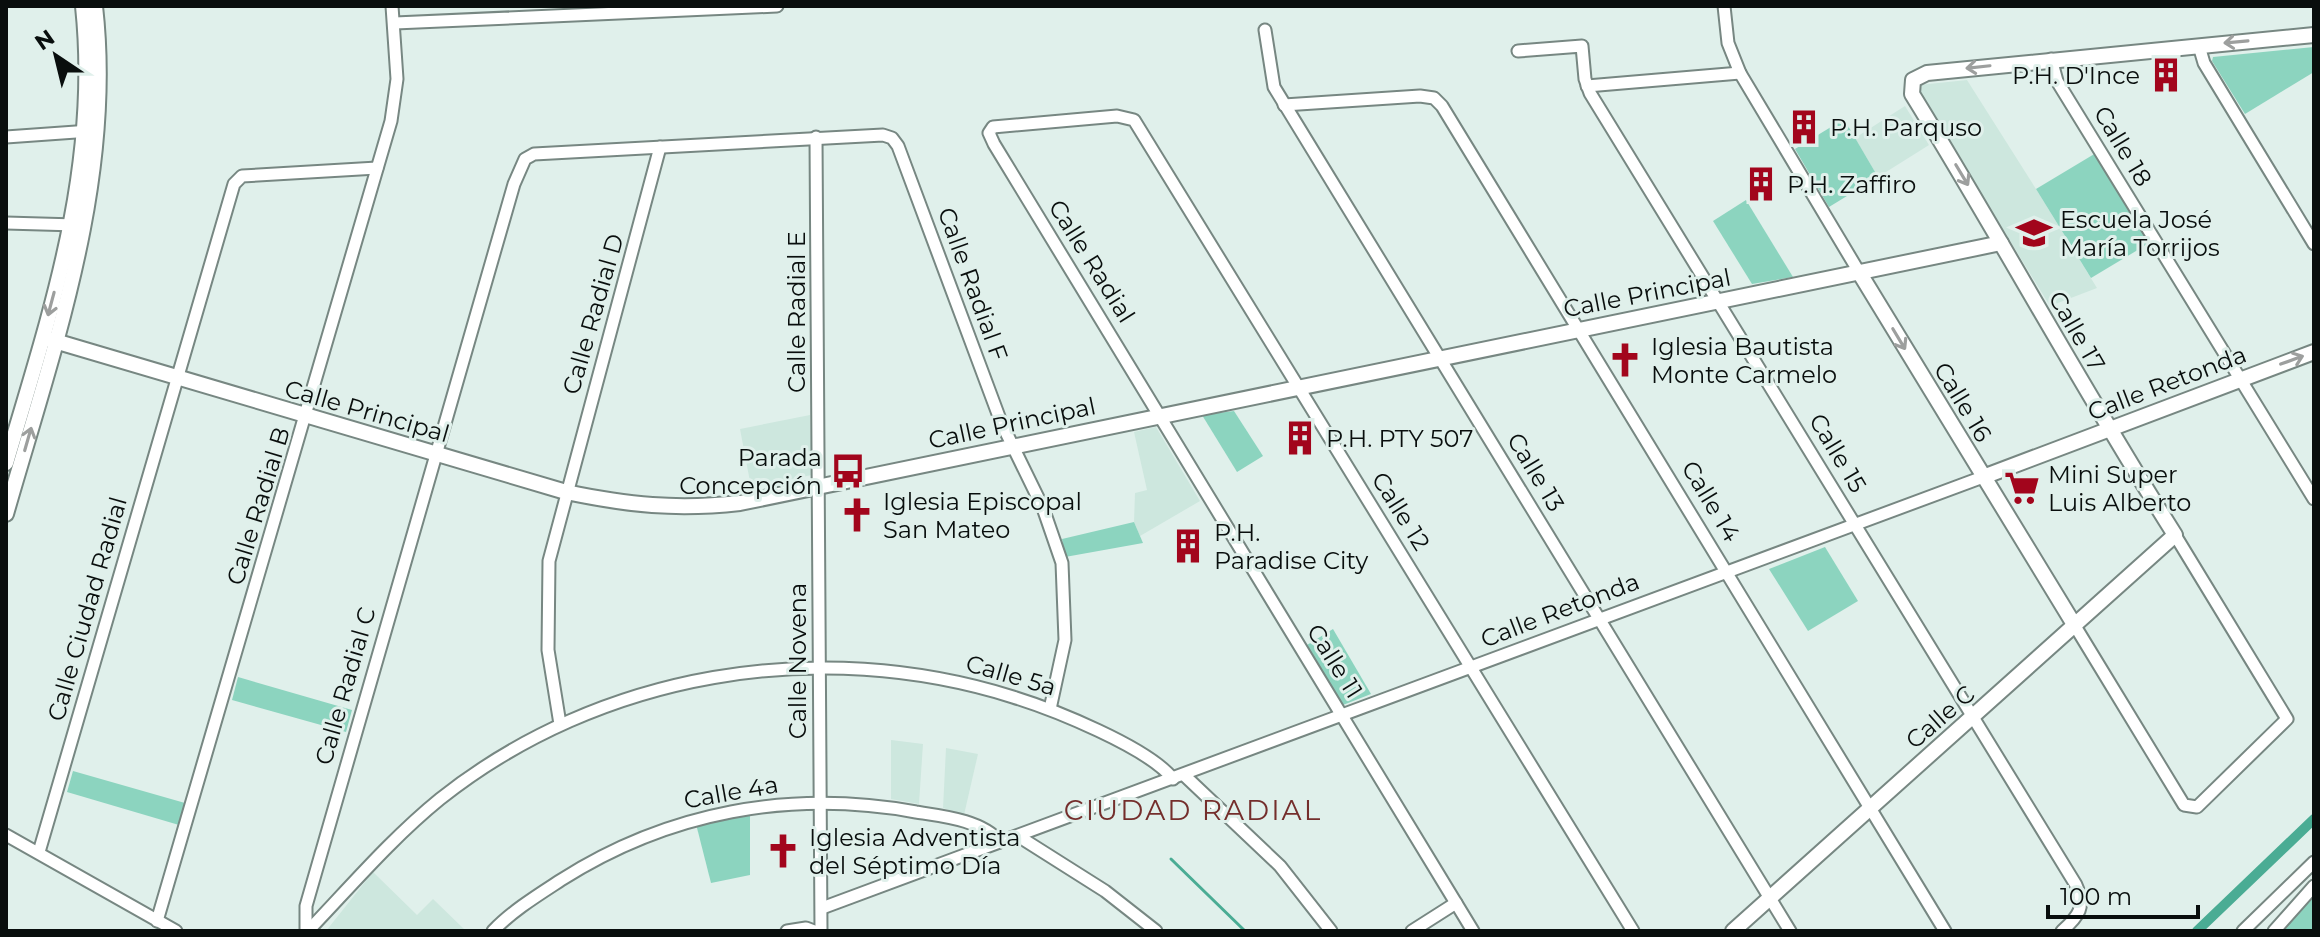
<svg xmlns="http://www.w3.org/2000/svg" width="2320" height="937" font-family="Montserrat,sans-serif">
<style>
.built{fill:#cde7de}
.green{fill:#8cd4bf}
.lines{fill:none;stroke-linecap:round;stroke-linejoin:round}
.stream{stroke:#4aac94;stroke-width:3}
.canal{stroke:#4aac94;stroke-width:10}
.minor-casing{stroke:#778782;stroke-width:15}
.tertiary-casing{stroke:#778782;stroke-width:18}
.secondary-casing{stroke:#778782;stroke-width:18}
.minor{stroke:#fff;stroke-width:11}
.tertiary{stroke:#fff;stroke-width:14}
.secondary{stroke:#fff;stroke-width:14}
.oneway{stroke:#9d9f9e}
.labels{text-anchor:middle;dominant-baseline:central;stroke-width:6;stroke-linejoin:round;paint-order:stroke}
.poi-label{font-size:24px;fill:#090e0d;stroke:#e0f0eb;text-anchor:start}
.street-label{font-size:24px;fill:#090e0d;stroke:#e0f0eb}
.quarter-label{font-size:28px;letter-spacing:2px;fill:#742e2c;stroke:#e0f0eb}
</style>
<rect width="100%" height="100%" fill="#e0f0eb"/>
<g class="built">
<path d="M1967,80L2036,189L2097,288L2050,306L1918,91L1919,85Z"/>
<path d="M1905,106L1929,145L1878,177L1855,138Z"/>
<path d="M810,415L812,475L751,487L740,429Z"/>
<path d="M1156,427L1200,501L1140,536L1134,522L1135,493L1147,490L1134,432Z"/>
<path d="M891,740L923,744L919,804L891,799Z"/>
<path d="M946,748L978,754L964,815L943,808Z"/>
<path d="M373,872L417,915L433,899L466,931H326Z"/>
</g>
<g class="green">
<path d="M2314,47V72L2245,114L2212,61L2213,57Z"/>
<path d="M1844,119L1878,177L1829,207L1795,149Z"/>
<path d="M2096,153L2151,242L2091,278L2036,189Z"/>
<path d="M1746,200L1793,277L1752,284L1713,221Z"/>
<path d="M1234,411L1263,456L1237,472L1202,415Z"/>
<path d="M1134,522L1143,543L1065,557L1062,539Z"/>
<path d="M1825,547L1858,601L1808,631L1769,569Z"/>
<path d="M1333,629L1371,694L1343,705L1307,645Z"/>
<path d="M238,677L352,710L346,732L232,700Z"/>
<path d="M73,771L185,803L179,825L67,792Z"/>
<path d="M750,815V875L711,883L696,824Z"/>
<path d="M2314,891V931H2278Z"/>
</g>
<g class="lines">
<g class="stream">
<path d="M2312,821L2314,822"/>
<path d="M1171,859L1245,931"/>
</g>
<path class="canal" d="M2197,931L2314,819"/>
<g class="minor-casing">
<g id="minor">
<path d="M1724,6L1728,43L1740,73L1859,272"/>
<path d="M395,23L777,6"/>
<path d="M1265,30L1274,87L1790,931"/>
<path d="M2199,46L2204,63L2314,244"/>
<path d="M1518,51L1582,46L1585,79L1590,93L2076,885C2086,907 2079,916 2062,931"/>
<path d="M2051,59L2057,81L2314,499"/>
<path d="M1587,86L1740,73"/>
<path d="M1284,105L1420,96L1434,98L1442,106L1945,931"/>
<path d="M6,137L90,131"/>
<path d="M816,137L821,931"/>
<path d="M6,223L76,225"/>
<path d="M2075,626L2184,805L2197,807L2287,719L2175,535"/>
<path d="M560,724L548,650L549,561L660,147"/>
<path d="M1184,775L1280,866L1331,931"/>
<path d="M6,835L176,931"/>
<path d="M1018,836L1105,891L1156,931"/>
<path d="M39,852L234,184L242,176L377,168"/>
<path d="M822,908L1983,477"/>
<path d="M157,921L391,121L397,79L392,6"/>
<path d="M306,931V906L514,184L525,159L534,154L883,135L892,138L898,146L1001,422L1043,508L1062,563L1065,640L1050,709"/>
<path d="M308,931C351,886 392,838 440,799C600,672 819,636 1013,697C1052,709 1148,747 1173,779"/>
<path d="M493,931C512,911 538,895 561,880C668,812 790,789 916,812C942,816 982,820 1000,842"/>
<path d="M787,931L806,928L814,931"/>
<path d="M1412,931L1456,903"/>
<path d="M1473,931L994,144L989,133L993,127L1117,116L1134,120L1633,931"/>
<path d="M2243,931L2314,862"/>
<path d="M2274,931L2314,886"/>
</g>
</g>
<g class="tertiary-casing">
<g id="tertiary">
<path d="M1859,272L2075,626"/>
<path d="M48,339L566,492C628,505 676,510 740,503L2001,243"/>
<path d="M1983,477L2314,352"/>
<path d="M1733,931L2175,535C2083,390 2002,240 1912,94L1913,80L1927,73L2314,35"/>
</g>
</g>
<g class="secondary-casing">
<g id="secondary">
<path d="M6,463C51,311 100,167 83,6"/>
<path d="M6,514C53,350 115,180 95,6"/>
</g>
</g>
<use href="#minor" class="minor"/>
<use href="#tertiary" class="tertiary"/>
<use href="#secondary" class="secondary"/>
</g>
<defs><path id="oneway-shaft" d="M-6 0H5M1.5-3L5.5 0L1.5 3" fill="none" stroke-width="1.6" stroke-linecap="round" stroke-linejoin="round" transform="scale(2)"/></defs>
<g class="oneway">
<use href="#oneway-shaft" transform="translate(2236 42) rotate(175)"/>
<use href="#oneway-shaft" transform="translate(1978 67) rotate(174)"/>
<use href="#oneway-shaft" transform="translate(1962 175) rotate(59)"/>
<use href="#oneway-shaft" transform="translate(51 304) rotate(105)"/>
<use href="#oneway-shaft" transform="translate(1899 339) rotate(59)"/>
<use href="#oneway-shaft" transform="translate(2292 360) rotate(-20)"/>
<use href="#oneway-shaft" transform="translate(28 439) rotate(-74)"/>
</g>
<defs>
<g id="building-bare" transform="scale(2.76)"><path d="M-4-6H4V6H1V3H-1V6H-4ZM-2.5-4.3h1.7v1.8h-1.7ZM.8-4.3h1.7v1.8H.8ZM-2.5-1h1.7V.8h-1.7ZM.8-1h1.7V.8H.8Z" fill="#a2051c" stroke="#e0f0eb" stroke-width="2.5" paint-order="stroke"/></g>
<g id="school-bare" transform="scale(2.76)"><path d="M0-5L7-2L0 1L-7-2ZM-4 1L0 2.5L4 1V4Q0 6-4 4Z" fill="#a2051c" stroke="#e0f0eb" stroke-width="2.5" paint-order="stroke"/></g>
<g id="church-bare" transform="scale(2.76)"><path d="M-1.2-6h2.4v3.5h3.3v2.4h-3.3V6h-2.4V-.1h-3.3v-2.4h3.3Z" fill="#a2051c" stroke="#e0f0eb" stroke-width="2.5" paint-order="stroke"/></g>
<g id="bus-bare" transform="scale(2.76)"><path d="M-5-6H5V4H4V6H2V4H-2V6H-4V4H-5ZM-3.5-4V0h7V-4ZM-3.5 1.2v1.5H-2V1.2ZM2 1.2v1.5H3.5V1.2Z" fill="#a2051c" stroke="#e0f0eb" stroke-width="2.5" paint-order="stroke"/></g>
<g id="supermarket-bare" transform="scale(2.76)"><path d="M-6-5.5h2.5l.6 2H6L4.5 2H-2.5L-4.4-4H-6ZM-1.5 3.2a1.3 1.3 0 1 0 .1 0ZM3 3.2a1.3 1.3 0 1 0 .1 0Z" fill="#a2051c" stroke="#e0f0eb" stroke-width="2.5" paint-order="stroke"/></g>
</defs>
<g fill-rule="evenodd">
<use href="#building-bare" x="2166" y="75"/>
<use href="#building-bare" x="1804" y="127"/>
<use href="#building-bare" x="1761" y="184"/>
<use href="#school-bare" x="2034" y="233"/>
<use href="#church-bare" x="1625" y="360"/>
<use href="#building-bare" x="1300" y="438"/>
<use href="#bus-bare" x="848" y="471"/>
<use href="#supermarket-bare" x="2022" y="488"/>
<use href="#church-bare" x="857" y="515"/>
<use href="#building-bare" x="1188" y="546"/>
<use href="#church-bare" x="783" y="851"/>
</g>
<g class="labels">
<g class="poi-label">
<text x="2140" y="75" text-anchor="end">P.H. D'Ince</text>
<text x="1830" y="127">P.H. Parquso</text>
<text x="1787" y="184">P.H. Zaffiro</text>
<text x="2060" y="219">Escuela José<tspan x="2060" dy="28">María Torrijos</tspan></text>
<text x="1651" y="346">Iglesia Bautista<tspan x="1651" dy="28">Monte Carmelo</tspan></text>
<text x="1326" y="438">P.H. PTY 507</text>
<text x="822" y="457" text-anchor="end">Parada<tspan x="822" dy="28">Concepción</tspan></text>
<text x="2048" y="474">Mini Super<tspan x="2048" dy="28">Luis Alberto</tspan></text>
<text x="883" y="501">Iglesia Episcopal<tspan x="883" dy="28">San Mateo</tspan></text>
<text x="1214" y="532">P.H.<tspan x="1214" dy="28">Paradise City</tspan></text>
<text x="809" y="837">Iglesia Adventista<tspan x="809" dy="28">del Séptimo Día</tspan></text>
</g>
<g class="street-label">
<text transform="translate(2123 146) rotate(59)">Calle 18</text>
<text transform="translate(1092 261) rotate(58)">Calle Radial</text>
<text transform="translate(973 284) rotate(70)">Calle Radial F</text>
<text transform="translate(1647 293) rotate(-11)">Calle Principal</text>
<text transform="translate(796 312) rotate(-90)">Calle Radial E</text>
<text transform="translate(593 314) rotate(-74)">Calle Radial D</text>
<text transform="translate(2077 331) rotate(60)">Calle 17</text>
<text transform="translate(2167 383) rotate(-21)">Calle Retonda</text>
<text transform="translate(1963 402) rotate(59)">Calle 16</text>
<text transform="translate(367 411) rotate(16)">Calle Principal</text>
<text transform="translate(1012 423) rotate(-12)">Calle Principal</text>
<text transform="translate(1838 453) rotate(59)">Calle 15</text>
<text transform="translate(1536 472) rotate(59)">Calle 13</text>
<text transform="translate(1711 501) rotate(59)">Calle 14</text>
<text transform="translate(258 506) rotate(-73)">Calle Radial B</text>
<text transform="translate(1401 511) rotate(58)">Calle 12</text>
<text transform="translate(87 609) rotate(-74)">Calle Ciudad Radial</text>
<text transform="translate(1560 610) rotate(-21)">Calle Retonda</text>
<text transform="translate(797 661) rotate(-90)">Calle Novena</text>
<text transform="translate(1335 661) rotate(58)">Calle 11</text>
<text transform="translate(1011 675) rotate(16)">Calle 5a</text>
<text transform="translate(345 686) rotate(-74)">Calle Radial C</text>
<text transform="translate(1940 717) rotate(-41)">Calle C</text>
<text transform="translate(731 792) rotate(-10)">Calle 4a</text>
</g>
<g class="quarter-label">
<text x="1193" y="810">CIUDAD RADIAL</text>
</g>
</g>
<rect width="2320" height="937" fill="none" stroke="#090e0d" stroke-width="16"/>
<g transform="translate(56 56) rotate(325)" stroke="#e0f0eb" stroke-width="6" paint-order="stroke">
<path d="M0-6L14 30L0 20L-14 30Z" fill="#090e0d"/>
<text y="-12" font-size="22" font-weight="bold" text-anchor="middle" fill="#090e0d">N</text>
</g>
<path d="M2048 905v12h150v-12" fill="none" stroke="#090e0d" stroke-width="4"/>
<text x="2060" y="905" font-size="24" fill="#090e0d" stroke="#e0f0eb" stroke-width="6" paint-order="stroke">100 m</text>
</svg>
